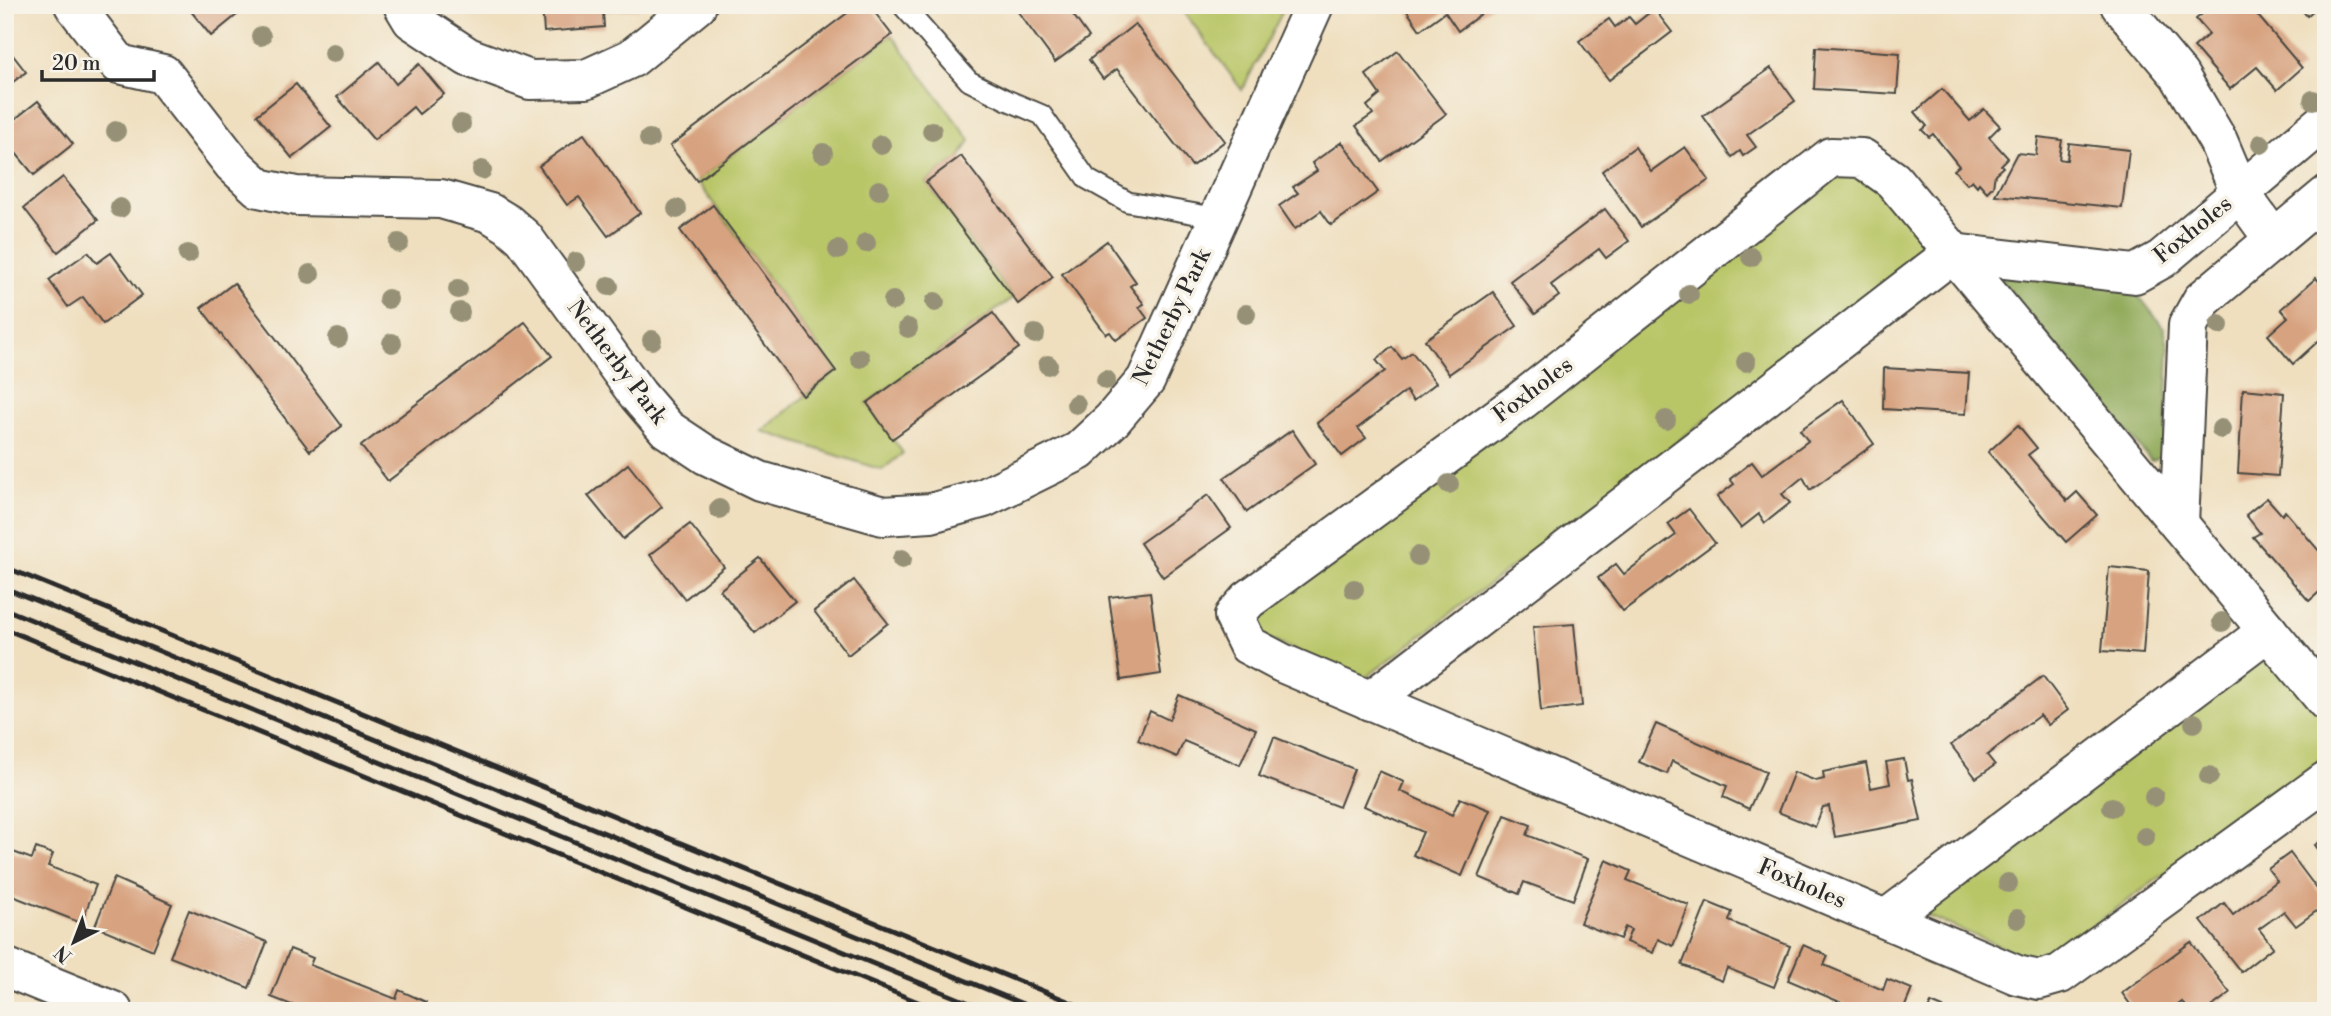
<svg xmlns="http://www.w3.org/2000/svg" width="2331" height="1016" font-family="'Libre Bodoni',serif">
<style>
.green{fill:#b9c668;stroke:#72784a;stroke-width:2}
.forest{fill:#92ab5c;stroke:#5e6b44;stroke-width:2}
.building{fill:#d7a27f}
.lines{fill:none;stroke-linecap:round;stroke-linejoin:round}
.lane-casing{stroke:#484641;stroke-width:23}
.street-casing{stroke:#484641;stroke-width:42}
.lane{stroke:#fff;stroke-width:19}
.street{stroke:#fff;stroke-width:38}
.rail{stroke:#2b2b2b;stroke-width:5}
.tree{fill:#969176}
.labels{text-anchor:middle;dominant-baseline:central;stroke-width:7;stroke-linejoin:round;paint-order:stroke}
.street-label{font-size:23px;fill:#2b2b2b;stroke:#f7f3e8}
</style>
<rect width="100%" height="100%" fill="#f7f3e8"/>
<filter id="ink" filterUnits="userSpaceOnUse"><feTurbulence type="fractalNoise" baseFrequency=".0143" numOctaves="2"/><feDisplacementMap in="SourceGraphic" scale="14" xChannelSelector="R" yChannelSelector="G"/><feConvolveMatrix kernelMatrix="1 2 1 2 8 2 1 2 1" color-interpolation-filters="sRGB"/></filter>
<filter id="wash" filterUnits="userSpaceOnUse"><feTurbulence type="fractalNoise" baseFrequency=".00686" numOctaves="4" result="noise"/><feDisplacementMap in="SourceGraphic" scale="28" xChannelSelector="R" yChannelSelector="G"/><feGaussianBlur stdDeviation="1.57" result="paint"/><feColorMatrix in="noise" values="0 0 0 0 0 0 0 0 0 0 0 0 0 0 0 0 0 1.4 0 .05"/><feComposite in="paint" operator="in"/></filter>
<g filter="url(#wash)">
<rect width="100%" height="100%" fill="#efdfbf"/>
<g class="green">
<path d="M1179,5H1286L1242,90Z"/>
<path d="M892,35L970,140L961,156L926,182L1013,298L867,403L903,453L882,470L762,431L836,371L697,181Z"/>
<path d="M1811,173L1871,175L1922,241L1924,248L1917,260L1364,679L1258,635L1254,596Z"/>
<path d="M2263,656L2278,659L2326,718V756L2324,759L2048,958L2031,959L1925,915L1924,911Z"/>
</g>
<path class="forest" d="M1997,275L2124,285L2142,300L2164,328L2169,349L2165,449L2160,457L2151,461Z"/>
<g id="blocks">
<g class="building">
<path d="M186,5H249L211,36Z"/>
<path d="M542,5H639V9L603,12L604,27L544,32Z"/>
<path d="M858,5H869L892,35L697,181L670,146Z"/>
<path d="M1013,5H1066L1089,37L1055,62Z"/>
<path d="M1403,5H1493L1458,31L1445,12L1420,30Z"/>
<path d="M2213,5H2249L2302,68L2277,90L2257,67L2230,89L2194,47L2209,34L2196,19Z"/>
<path d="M2298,5H2324V7L2316,8L2307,16Z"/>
<path d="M1654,9L1672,32L1609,80L1579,41L1609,19L1615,27L1629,17L1635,24Z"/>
<path d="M1135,24L1225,141L1192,166L1117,69L1103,79L1089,60Z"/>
<path d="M5,45L26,72L5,88Z"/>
<path d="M1816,47L1900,53L1897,94L1814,89Z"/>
<path d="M1398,51L1446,114L1382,161L1356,126L1373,114L1367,106L1380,95L1366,75Z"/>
<path d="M379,62L396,84L419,64L444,94L419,114L413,107L374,140L337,97Z"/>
<path d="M1771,68L1795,101L1747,135L1756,147L1743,156L1740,151L1732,157L1703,116Z"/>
<path d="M296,84L331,127L292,158L257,115Z"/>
<path d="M1942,89L1970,121L1984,109L2000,126L1989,137L2008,158L2001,165L2003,167L1995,174L1993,186L1987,192L1979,183L1977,186L1972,180L1967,184L1954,170L1959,166L1942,145L1933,134L1929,137L1922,130L1927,126L1915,112Z"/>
<path d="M38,101L73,144L34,175L5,140V127Z"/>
<path d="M584,134L640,213L608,236L579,197L567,205L539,166Z"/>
<path d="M2038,137L2062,140L2059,159L2064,160H2067L2069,143L2129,150L2122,208L1995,195L2017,153L2036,155Z"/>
<path d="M1342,142L1378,192L1331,225L1321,211L1295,229L1279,206L1298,193L1293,187L1317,171L1312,163Z"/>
<path d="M1635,147L1651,171L1685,147L1709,180L1641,227L1602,171Z"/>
<path d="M961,156L1053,277L1018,304L926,182Z"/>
<path d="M63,177L98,220L58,252L24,208Z"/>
<path d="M713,205L836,371L803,396L680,230Z"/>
<path d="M1605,209L1629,241L1606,258L1599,249L1551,285L1559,296L1535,314L1510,281Z"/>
<path d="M1107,241L1136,282L1130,286L1144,304L1139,307L1147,318L1116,340L1110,332L1106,334L1062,274Z"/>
<path d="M88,252L97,263L111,253L142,295L103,324L83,297L68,307L49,280Z"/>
<path d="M2316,278L2326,289V334L2293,364L2268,335L2288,317L2281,309Z"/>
<path d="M234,283L342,426L310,451L201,308Z"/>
<path d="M1493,292L1517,326L1449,374L1425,340Z"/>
<path d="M993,313L1019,348L892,439L867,403Z"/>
<path d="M525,322L552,356L388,481L361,446Z"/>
<path d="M1392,347L1402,359L1412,352L1436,383L1413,401L1406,391L1358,428L1366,438L1342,456L1317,423L1385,371L1376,360Z"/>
<path d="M1884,368L1969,373L1966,414L1883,409Z"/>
<path d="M2243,389L2284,393L2278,476L2238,473Z"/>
<path d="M1843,400L1874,444L1810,490L1803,477L1782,494L1790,503L1765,523L1759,514L1741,528L1717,497L1734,484L1730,479L1752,462L1762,475L1808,441L1800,430Z"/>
<path d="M2018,425L2037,448L2028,455L2067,501L2077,492L2097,515L2066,542L1988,452Z"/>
<path d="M1292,430L1315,464L1247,512L1224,478Z"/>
<path d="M628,464L662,507L623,539L588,496Z"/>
<path d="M1208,495L1231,528L1163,577L1140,543Z"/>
<path d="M2267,498L2282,515L2285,511L2326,559V586L2309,601L2253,537L2260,533L2246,515Z"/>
<path d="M1689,509L1715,543L1623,611L1598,578L1616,564L1624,574L1650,554L1676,535L1668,524Z"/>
<path d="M690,524L724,567L685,599L650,555Z"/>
<path d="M760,558L795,601L755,633L720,590Z"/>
<path d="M2109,567L2149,571L2143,654L2102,651Z"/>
<path d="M854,580L888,623L848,655L814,611Z"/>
<path d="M1150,592L1161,674L1121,680L1109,597Z"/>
<path d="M1574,624L1582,706L1541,711L1533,627Z"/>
<path d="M2043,676L2068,710L2048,725L2040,715L2014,734L1987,755L1995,765L1976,778L1951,745Z"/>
<path d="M1179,695L1256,729L1240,765L1184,741L1177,757L1138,740L1150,711L1169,720Z"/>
<path d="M1656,724L1766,772L1749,809L1723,797L1727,786L1672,761L1667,774L1639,762Z"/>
<path d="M1274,737L1354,769L1339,807L1259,776Z"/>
<path d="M1904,759L1908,780L1912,779L1921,821L1835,837L1829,806L1823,807L1815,827L1778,812L1794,772L1816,781L1824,779L1823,772L1866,763L1871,788L1890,784L1886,762Z"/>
<path d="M1379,771L1404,782L1400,791L1452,815L1460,798L1490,810L1462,876L1413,855L1423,832L1364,806Z"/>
<path d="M1505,815L1531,825L1527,835L1588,859L1573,900L1524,882L1519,894L1479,877Z"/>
<path d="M2326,838V860L2315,845Z"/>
<path d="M36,848L53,854L48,866L96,885L81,923L5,893V849L32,859Z"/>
<path d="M2290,853L2326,901V904L2296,926L2284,911L2259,929L2273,947L2241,972L2201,921L2224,903L2233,915L2277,881L2268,869Z"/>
<path d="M1606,860L1631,871L1627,880L1689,905L1673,946L1658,939L1653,953L1626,942L1631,930L1625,927L1620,939L1580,923Z"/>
<path d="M114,878L172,904L153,950L95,926Z"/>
<path d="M1707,902L1732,912L1729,921L1790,946L1774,987L1727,968L1722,981L1682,965Z"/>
<path d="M189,910L267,942L249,988L170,957Z"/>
<path d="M2191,942L2230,993L2206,1011H2189L2182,1002L2170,1011H2135L2122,993Z"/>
<path d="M1803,945L1828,956L1824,965L1883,990L1887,979L1912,989L1903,1011H1861L1788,980Z"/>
<path d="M290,949L313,958L310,965L396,999L399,990L426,1002L422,1011H307L271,997Z"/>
<path d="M1931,1003L1950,1011H1927Z"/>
</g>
</g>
</g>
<g filter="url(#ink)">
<use href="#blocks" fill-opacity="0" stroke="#484641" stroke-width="2"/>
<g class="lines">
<g class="lane-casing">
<path id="lane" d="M902,5L969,81L1007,100L1042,115L1087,179L1128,202L1219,218"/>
</g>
<g class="street-casing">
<g id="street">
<path d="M74,5L119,64L163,74L233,164L259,188L296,196L441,199L490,213L508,224L524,238L638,395L667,429L706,455L760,481L883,516L931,513L984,498L1079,451L1112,420L1146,380L1314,5"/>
<path d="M403,5L412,20L468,57L530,80L586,79L632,58L697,5"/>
<path d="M2120,5L2179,75L2218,141L2240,193L2274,240"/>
<path d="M2179,524L2188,325L2202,300L2326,196"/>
<path d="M1370,701L1953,253L2135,274L2162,259L2326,120"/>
<path d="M2326,701L1893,180L1862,158L1831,157L1522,400L1248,600L1234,616L1248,645L1282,663L2017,975L2039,980L2060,974L2326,781"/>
<path d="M1886,919L2268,631"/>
<path d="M5,967L113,1011"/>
</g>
</g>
<use href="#lane" class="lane"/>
<use href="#street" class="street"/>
<g class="rail">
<path d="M5,567L1092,1011"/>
<path d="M5,588L1040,1011"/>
<path d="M5,609L989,1011"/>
<path d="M5,629L940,1011"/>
</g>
</g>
<g class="tree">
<circle cx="261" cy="36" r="10"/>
<circle cx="333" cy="53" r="10"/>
<circle cx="2313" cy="100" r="10"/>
<circle cx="461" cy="124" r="10"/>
<circle cx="116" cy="131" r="10"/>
<circle cx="932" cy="131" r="10"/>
<circle cx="649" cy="139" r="10"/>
<circle cx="2261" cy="144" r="10"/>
<circle cx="881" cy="145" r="10"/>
<circle cx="823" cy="153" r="10"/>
<circle cx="482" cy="170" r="10"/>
<circle cx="879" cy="190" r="10"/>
<circle cx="120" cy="208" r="10"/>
<circle cx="677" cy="209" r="10"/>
<circle cx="399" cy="243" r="10"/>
<circle cx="866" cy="243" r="10"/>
<circle cx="838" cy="250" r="10"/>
<circle cx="188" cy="254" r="10"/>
<circle cx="1751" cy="257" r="10"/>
<circle cx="576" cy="262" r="10"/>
<circle cx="310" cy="274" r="10"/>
<circle cx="609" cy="286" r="10"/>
<circle cx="458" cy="289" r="10"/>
<circle cx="1689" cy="294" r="10"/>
<circle cx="388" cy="299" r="10"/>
<circle cx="893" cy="301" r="10"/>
<circle cx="935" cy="302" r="10"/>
<circle cx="460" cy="312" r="10"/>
<circle cx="1246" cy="314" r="10"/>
<circle cx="2219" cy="325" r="10"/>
<circle cx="908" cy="328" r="10"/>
<circle cx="1035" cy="334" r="10"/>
<circle cx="338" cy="338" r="10"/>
<circle cx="652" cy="340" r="10"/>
<circle cx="392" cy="343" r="10"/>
<circle cx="860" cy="358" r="10"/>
<circle cx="1746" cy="362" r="10"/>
<circle cx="1048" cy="365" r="10"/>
<circle cx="1106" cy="380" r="10"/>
<circle cx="1076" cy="404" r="10"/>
<circle cx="1666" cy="420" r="10"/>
<circle cx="2221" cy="429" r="10"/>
<circle cx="1449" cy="484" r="10"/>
<circle cx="719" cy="509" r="10"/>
<circle cx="1418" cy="556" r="10"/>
<circle cx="902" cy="559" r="10"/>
<circle cx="1354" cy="589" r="10"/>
<circle cx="2222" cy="622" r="10"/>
<circle cx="2194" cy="723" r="10"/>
<circle cx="2209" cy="776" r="10"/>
<circle cx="2154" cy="797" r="10"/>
<circle cx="2112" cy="807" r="10"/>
<circle cx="2145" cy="837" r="10"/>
<circle cx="2008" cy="883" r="10"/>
<circle cx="2017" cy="919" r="10"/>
</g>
</g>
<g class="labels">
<g class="street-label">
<text transform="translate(2193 230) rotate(-39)">Foxholes</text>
<text transform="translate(1172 317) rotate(-64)">Netherby Park</text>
<text transform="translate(617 362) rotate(53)">Netherby Park</text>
<text transform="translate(1533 390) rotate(-37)">Foxholes</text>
<text transform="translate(1802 884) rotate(23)">Foxholes</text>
</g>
</g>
<rect width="2331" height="1016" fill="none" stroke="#f7f3e8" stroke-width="28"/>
<g transform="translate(74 942) rotate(222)" stroke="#f7f3e8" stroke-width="5" paint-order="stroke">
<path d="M0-5L12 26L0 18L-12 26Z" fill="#2b2b2b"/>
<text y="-10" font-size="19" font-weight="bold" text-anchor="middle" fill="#2b2b2b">N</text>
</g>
<path d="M42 70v10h112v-10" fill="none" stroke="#2b2b2b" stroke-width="3.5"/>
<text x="52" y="70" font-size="21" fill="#2b2b2b" stroke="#f7f3e8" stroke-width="5" paint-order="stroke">20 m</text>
</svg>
